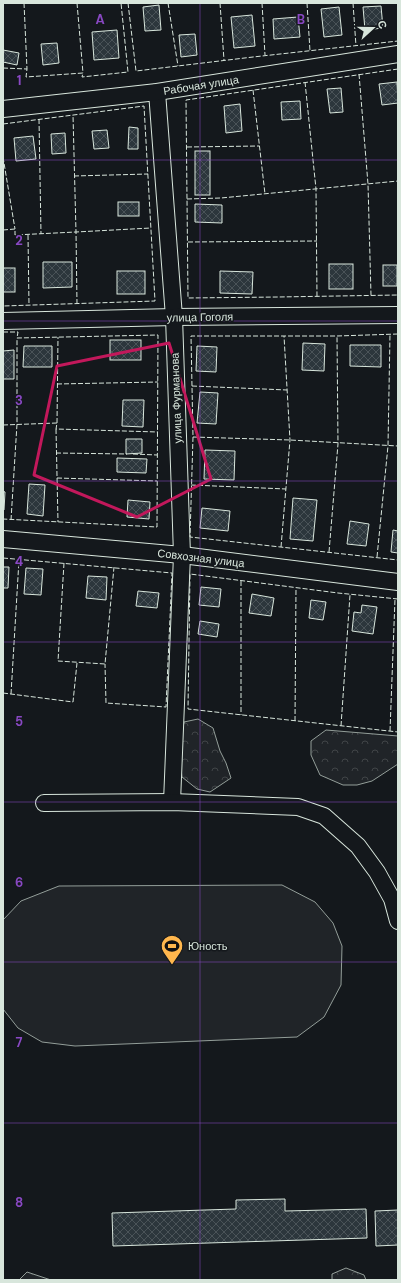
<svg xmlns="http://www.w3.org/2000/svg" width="401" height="1283" font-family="'DM Sans',sans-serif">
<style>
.forest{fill:url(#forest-crowns);stroke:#939e99}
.garden{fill:#202428;stroke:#939e99}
.building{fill:url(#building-cross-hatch);stroke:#d8e6dc}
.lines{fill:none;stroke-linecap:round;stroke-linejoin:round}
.minor-casing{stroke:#d8e6dc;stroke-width:18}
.minor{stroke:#14181c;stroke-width:16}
.fence{stroke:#d8e6dc;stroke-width:1;stroke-dasharray:5 2;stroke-linecap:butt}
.marked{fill:none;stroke:#c2185b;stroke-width:3;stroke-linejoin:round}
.grid{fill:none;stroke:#8948c3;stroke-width:1;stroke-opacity:0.55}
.labels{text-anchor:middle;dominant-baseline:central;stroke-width:3;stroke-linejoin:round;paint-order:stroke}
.street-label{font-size:11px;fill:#d8e6dc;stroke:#14181c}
.poi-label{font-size:11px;fill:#d8e6dc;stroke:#14181c;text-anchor:start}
.grid-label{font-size:13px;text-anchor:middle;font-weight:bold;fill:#8948c3;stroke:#14181c;stroke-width:3;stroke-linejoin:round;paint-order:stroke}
</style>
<defs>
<pattern id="forest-crowns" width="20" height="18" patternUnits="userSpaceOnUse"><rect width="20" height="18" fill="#202428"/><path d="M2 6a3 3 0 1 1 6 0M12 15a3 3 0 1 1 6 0" fill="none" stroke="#404447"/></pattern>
<pattern id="building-cross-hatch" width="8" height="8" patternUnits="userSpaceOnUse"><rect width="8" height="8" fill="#2c363c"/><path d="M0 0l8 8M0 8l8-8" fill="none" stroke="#4a5358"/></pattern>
</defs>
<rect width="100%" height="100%" fill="#14181c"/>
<g class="forest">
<path d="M198,719L213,728L220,751L226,763L231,778L210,792L197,789L182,777L179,752L184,722Z"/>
<path d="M326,730L398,736V764L372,781L357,785H343L320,775L311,755V741Z"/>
<path d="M346,1268L364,1275L366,1280H332V1274Z"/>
<path d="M27,1272L51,1280H52H19Z"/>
</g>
<path class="garden" d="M282,885L315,902L333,923L342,946L341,985L324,1017L297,1037L75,1046L42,1042L18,1028L3,1009V920L21,901L59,886Z"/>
<g class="building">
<path d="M159,5L161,30L145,31L143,7Z"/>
<path d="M381,6L383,28L365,30L363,7Z"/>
<path d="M339,7L342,35L324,37L321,9Z"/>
<path d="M252,15L255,46L234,48L231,17Z"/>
<path d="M298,17L300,37L274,39L273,19Z"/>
<path d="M117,30L119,58L94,60L92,32Z"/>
<path d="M195,34L197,55L181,57L179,35Z"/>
<path d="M57,43L59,63L43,65L41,44Z"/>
<path d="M3,50L19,53L17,65L3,62Z"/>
<path d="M397,82L398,103L382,105L379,84Z"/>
<path d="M341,88L343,112L330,113L327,89Z"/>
<path d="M300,101L301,119L282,120L281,102Z"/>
<path d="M240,104L242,131L226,133L224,106Z"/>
<path d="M129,127L138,128V149H128Z"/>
<path d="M107,130L109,148L94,149L92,131Z"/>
<path d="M65,133L66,153L52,154L51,134Z"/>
<path d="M33,136L36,159L16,161L14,138Z"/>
<rect x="195" y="151" width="15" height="44"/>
<rect x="118" y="202" width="21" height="14"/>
<path d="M195,204L222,205V223L195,222Z"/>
<path d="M43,262H72V287L43,288Z"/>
<rect x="329" y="264" width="24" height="25"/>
<rect x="383" y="265" width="14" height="21"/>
<rect x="3" y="268" width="12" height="24"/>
<rect x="117" y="271" width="28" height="23"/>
<path d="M220,271L253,272L252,294L220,293Z"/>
<rect x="110" y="340" width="31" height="20"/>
<path d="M303,343L325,344L324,371L302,370Z"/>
<path d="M350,345H381V367L350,366Z"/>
<path d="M24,346H52V367H23Z"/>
<path d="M197,346L217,347L216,372L196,371Z"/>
<path d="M14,350V379H3V351Z"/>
<path d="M200,392L218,393L216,424L197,423Z"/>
<path d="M123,400H144L143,427L122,426Z"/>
<path d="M126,439H142V453L126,454Z"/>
<path d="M205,450L235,451L234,480L204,479Z"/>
<path d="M117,458L147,459L146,473L117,472Z"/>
<path d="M29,484L45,485L43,516L27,514Z"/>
<path d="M3,491L5,492L4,510H3Z"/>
<path d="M293,498L317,500L313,541L290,539Z"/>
<path d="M128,500L150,502L149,519L127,517Z"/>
<path d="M202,508L230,511L228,531L200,528Z"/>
<path d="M350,521L369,524L366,546L347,544Z"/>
<path d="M393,530L398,531V553L391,552Z"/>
<path d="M3,567H9L8,588H3Z"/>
<path d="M26,568L43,569L41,595L24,594Z"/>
<path d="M88,576L107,577L106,600L86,598Z"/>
<path d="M201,587L221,589L219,607L199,605Z"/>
<path d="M138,591L159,593L157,608L136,606Z"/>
<path d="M252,594L274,598L271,616L249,613Z"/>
<path d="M311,600L326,602L323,620L309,618Z"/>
<path d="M362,605L377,607L373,634L352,631L354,612L361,613Z"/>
<path d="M200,621L219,624L217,637L198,634Z"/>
<path d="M285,1199V1211L366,1209L367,1238L113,1246L112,1213L236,1209V1200Z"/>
<path d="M398,1210V1245L376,1246L375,1211Z"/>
</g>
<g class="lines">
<g class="minor-casing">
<g id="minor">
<path d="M157,92L174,317L182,555L172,802"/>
<path d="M3,109L157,92L398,54"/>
<path d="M3,321L174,317L398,315"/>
<path d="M3,539L182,555L398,582"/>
<path d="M44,803L172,802L298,807L324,816L358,846L377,872L392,899L398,921"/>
</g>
</g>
<use href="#minor" class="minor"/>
<g class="fence">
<path d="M24,3L27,69"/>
<path d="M77,3L83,73"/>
<path d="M128,3L136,71L253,57L398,41"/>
<path d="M168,3L178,66"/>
<path d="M220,3L224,60"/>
<path d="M262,3L265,55"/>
<path d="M307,3L310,51"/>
<path d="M353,3L356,46"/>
<path d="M398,3V8"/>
<path d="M3,68L27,69L26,77L83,73L82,77L128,72L121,3"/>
<path d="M398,69L186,100L188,298L278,297L398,295"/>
<path d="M359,74L368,184L371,295"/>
<path d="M305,82L316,189L317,297"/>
<path d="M253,90L265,194"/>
<path d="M39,119L41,234"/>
<path d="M3,124L144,106L155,301L3,306"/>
<path d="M187,147L259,146"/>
<path d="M3,157L15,229"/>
<path d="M74,176L148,174"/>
<path d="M187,199L221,198L398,181"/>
<path d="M3,230L15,229V235L76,232L73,115"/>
<path d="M28,235L29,305"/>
<path d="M188,242L317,241"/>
<path d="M77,304L76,232L151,228"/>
<path d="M3,332H18L17,338L158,335L157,527L3,519"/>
<path d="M398,334L337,336H191L193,437L190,537L398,560"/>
<path d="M57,384L158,382"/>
<path d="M192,386L287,390"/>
<path d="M57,423L58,337"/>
<path d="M3,425L57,423L56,429L158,432"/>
<path d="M56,429L58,522"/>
<path d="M193,437L290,440L398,446"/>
<path d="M56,453L127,454"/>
<path d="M133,454L157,455"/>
<path d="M57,478L157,481"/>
<path d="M191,485L286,489"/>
<path d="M11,520L17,424V338"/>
<path d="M281,547L290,440L284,336"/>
<path d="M329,552L338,444L337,336"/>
<path d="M377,557L388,446L390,334"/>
<path d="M3,558L172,573L166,707L106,703L105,664"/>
<path d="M64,563L58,661L105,664L114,567"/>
<path d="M241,581V715"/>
<path d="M398,599L338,593L190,574L188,709L398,732"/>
<path d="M3,693L73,702L77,663"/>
<path d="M11,694L19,560"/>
<path d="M295,721L296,588"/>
<path d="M341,726L350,595"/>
<path d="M390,731L395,599"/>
</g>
</g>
<path class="marked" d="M169,343L211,479L137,517L34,475L57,366Z"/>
<path class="grid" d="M200,3V1280M3,160H398M3,321H398M3,481H398M3,642H398M3,802H398M3,962H398M3,1123H398"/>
<defs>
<g id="stadium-pin" transform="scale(1.15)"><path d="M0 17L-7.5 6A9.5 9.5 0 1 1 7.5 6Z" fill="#ffb74d" stroke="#14181c"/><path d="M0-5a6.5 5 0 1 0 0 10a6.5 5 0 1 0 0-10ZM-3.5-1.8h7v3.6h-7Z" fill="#111"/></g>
</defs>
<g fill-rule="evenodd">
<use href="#stadium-pin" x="172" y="946"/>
</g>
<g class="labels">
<g class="street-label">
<text transform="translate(201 85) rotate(-9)">Рабочая улица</text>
<text transform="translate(200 317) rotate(-1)">улица Гоголя</text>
<text transform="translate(176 398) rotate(-92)">улица Фурманова</text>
<text transform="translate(201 558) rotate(7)">Совхозная улица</text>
</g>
<g class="poi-label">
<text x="188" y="946">Юность</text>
</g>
</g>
<g class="grid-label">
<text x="100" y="24">A</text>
<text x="301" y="24">B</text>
<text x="19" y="85">1</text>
<text x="19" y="245">2</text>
<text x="19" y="405">3</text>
<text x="19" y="566">4</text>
<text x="19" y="726">5</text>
<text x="19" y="887">6</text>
<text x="19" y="1047">7</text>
<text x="19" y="1207">8</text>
</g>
<rect width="401" height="1283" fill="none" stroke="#d8e6dc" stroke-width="8"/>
<g transform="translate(373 28) rotate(69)" stroke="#14181c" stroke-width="3" paint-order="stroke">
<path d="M0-3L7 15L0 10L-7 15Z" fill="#d8e6dc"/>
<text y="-6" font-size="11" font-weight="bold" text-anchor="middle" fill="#d8e6dc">С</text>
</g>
</svg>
